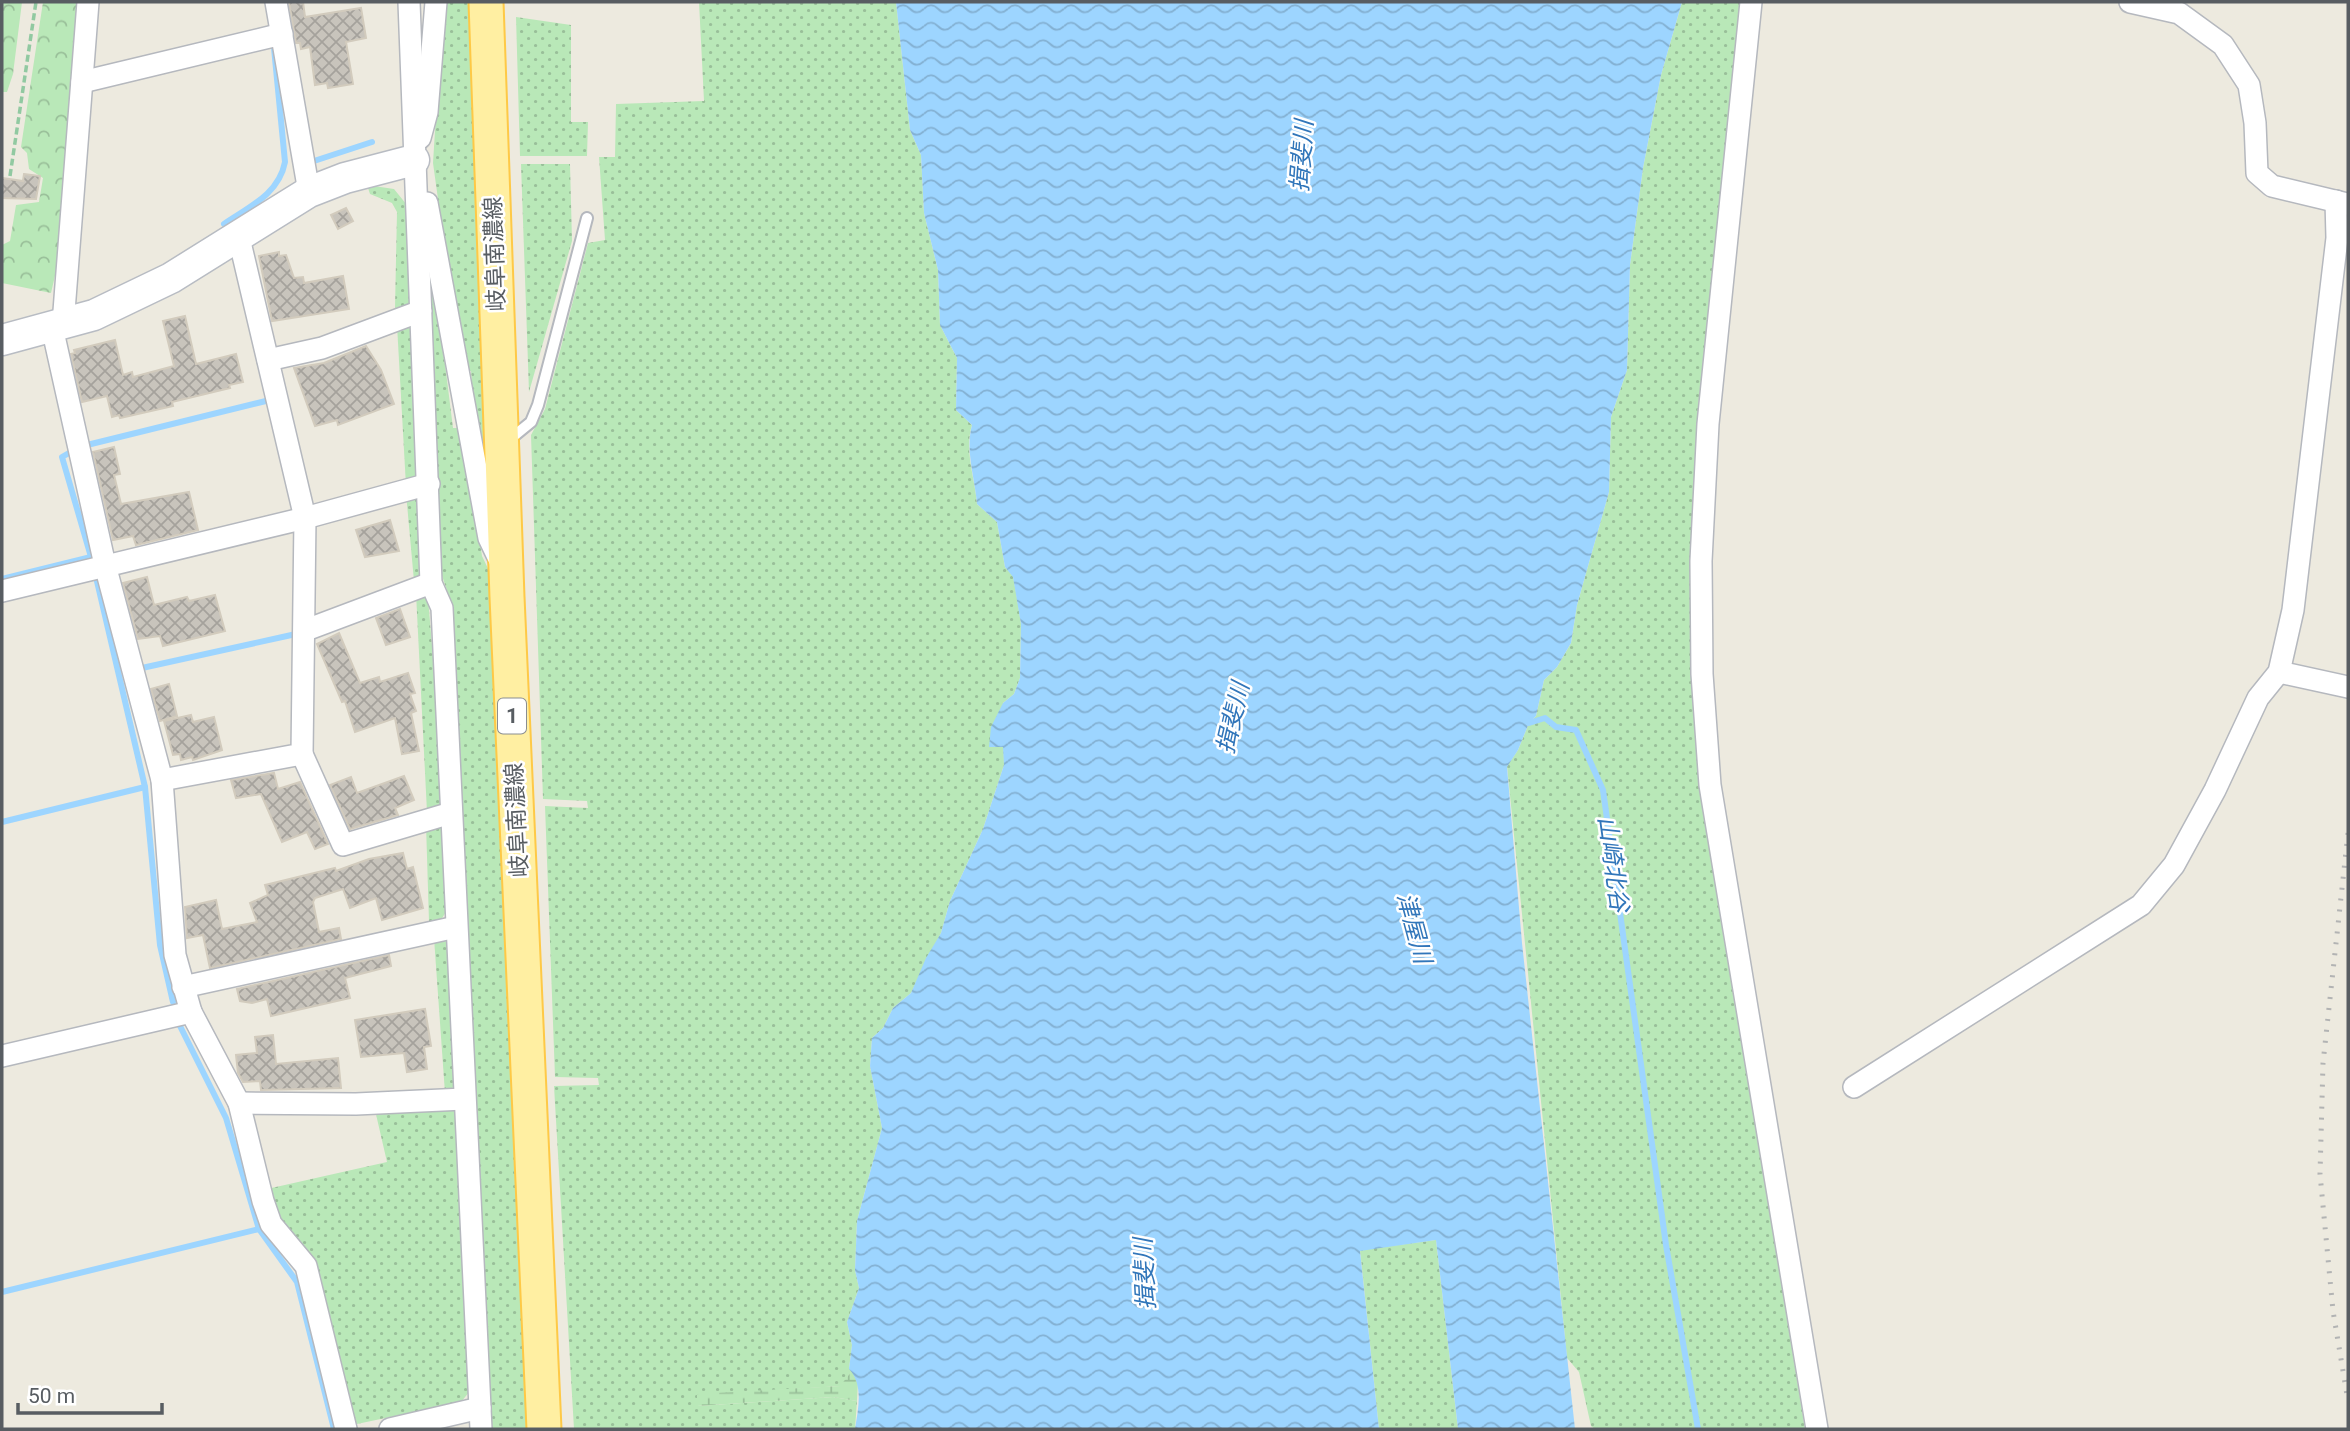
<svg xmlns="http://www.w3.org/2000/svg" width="2350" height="1431" font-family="Roboto,'Noto Sans JP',sans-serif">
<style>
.grass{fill:url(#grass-dots)}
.forest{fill:url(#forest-crowns)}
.wetland{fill:url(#wetland-marsh)}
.water{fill:url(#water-waves)}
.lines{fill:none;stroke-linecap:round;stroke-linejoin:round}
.stream{stroke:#9dd5ff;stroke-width:6}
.building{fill:url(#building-cross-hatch);stroke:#d2cbbd;stroke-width:2}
.lane-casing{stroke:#b5b8be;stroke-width:14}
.street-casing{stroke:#b5b8be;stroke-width:24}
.secondary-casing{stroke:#b8bcc3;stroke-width:33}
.primary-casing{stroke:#fec947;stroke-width:37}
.path{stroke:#91c9a1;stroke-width:3.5;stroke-dasharray:7 3.5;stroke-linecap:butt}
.lane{stroke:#fff;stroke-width:10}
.street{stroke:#fff;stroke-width:21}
.secondary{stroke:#fff;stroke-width:30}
.primary{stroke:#ffefa2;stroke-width:33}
.rail{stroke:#b2b3b3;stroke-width:5;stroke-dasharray:2 9;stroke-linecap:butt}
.labels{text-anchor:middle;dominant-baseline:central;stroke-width:5;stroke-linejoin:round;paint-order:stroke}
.shield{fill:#fff;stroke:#8a8e91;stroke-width:2}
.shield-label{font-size:21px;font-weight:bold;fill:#585d62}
.street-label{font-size:23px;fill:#585d62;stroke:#fff}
.water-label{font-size:24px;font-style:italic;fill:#3176ba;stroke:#fff}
</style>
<defs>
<pattern id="grass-dots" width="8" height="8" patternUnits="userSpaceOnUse" patternTransform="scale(1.75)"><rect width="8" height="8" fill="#b9e8b8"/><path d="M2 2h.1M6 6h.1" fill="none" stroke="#99bf99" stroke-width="1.8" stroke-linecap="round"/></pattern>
<pattern id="forest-crowns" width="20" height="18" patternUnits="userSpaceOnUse" patternTransform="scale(1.75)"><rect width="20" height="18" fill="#b9e8b8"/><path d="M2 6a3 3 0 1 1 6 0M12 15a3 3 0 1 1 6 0" fill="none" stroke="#99bf99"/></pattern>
<pattern id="wetland-marsh" width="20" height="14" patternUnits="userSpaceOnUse" patternTransform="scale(1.75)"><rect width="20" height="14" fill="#b9e8b8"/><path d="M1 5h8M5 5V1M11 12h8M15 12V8" fill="none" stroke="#99bf99"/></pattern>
<pattern id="water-waves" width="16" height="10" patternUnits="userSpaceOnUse" patternTransform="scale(1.75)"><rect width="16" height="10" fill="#9dd5ff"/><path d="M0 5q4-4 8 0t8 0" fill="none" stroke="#83b0d2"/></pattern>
<pattern id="building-cross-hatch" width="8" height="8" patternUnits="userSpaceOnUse" patternTransform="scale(1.75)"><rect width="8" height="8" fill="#c8c4bc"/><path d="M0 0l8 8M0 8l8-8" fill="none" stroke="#a5a29c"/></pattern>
</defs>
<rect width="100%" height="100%" fill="#edeadf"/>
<g class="grass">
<path d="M443,2H475L494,527L477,445L471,371L462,372L433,163Z"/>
<path d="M699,2H896L910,130L921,155L924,213L938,270L940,325L957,358L956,410L972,425C964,451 975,478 977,504L997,522L1005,567L1013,576L1017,598L1021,624L1020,678L1014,694L1003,703L1004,765L983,829L950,901L941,933L911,993L893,1008L883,1028L872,1038L870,1066L882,1128L857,1221L855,1270L859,1288L847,1322L852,1345L849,1369L852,1371L841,1386L697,1395L698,1406L833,1397L857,1401L855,1429H574L554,1086L599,1085L598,1078L555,1077L545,806L588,808L587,801L543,799L531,435L545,409L588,243L605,240L599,157H615L616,104L704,101Z"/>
<path d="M1682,2H1743L1698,407L1691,554L1702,791L1805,1429H1595L1591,1426L1579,1372L1567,1358L1507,766L1518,750L1529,723L1536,716L1544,680L1557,667L1571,643L1577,605L1609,492L1611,417L1627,370L1630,265L1643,168L1661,75Z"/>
<path d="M516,17L571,25V122H588L587,156H520Z"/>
<path d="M521,164H570L572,241L529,392Z"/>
<path d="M367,185L394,189L411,210L414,296L407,306L395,308L397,212L392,203L370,194Z"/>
<path d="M426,212L453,428H463L482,556L495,583L526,1429H488L451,602L440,570Z"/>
<path d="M413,323L421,474L406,486L397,325Z"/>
<path d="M406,493L422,498V579L414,581Z"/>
<path d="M416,593L428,598L445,800L442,809L427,812Z"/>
<path d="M426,824L444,827L447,910L441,920L429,922Z"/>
<path d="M434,938L448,942L455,1086L445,1093Z"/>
<path d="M375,1110H456L470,1391L461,1402L357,1424L349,1416L315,1261L275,1213L267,1189L387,1162Z"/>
<path d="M1436,1240L1458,1429H1379L1360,1250Z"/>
</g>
<g class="forest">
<path d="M2,2H22L13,74L7,92H2Z"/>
<path d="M43,2H83L57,267L51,293L2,283V245L10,241L16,205L39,202L43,178L29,169L27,153L21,147Z"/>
</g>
<path class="wetland" d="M852,1371L858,1381L857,1401L833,1397L697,1406V1394L840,1386Z"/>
<path class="water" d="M896,2H1682L1661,75L1643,168L1630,265L1627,370L1611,417L1609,492L1577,605L1571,643L1557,667L1544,680L1536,716L1529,723L1518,750L1507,767L1522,943L1575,1429H1458L1436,1240L1360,1251L1379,1429H855C858,1409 864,1385 849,1369L852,1345L847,1322L859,1288L855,1270L857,1221L882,1128L870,1066L872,1038L883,1028L893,1008L911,993L926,958L941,933L950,901L983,829L1004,765L1003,747H989L991,727L1003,703L1014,694L1020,678L1021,624L1013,577L1005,567L997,522L977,504C975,478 965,451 972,425L956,410L957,358L940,325L938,270L924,213L921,155L910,130Z"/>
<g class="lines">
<g class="stream">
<path d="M314,161L372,142"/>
<path d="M224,224C249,207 279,194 285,162L274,48"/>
<path d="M83,446L270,400"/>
<path d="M96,577L145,787L160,945L173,1002"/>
<path d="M2,579L91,557L62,457L69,453"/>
<path d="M142,668L296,634"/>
<path d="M1524,717L1529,723L1545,718L1556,727L1576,730L1603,790L1666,1245L1698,1429"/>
<path d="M2,822L145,787"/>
<path d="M179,1024L226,1118L259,1229L297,1282L334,1429"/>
<path d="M2,1292L259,1229"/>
</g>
</g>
<g class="building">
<path d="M289,2H303L305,17L361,8L366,38L346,42L353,84L328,88L327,83L315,85L310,47L301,49L300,43H296Z"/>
<path d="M24,174L40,176L36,199L2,198V178L23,181Z"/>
<path d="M346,208L353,221L338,229L331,215Z"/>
<path d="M279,252V256L286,255L294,278L303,277L304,283L343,276L349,309L272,321L259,256Z"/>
<path d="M185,316L196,364L236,354L243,382L229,385L230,388L172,402L173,406L120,418L119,415L112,417L107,396L82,402L71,354L75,353L74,350L115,340L123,375L132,372L133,377L174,366L163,321Z"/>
<path d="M366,346L381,370L394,404L338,425L337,420L315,426L294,368L324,363Z"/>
<path d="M114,447L120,474L114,475L121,504L189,492L198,530L136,545L133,536L113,540L93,452Z"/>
<path d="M390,520L399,551L365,557L356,530Z"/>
<path d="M147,577L154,605L187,597L189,601L215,595L225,631L163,646L160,636L138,639L123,583Z"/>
<path d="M400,609L410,637L386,645L376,618Z"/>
<path d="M339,633L360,683L379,677L380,682L408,673L415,693L410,694L416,711L411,713L419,751L402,754L395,718L355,732L345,701L342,702L317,644Z"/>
<path d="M169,684L177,716L160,721L151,689Z"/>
<path d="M191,715L193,722L214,717L222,750L193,760L192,757L181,760L180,754L173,755L164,721Z"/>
<path d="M274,773L278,789L300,782L328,844L315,849L307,832L282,842L261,794L236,798L231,780Z"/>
<path d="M404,776L414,800L395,808L398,815L350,829L330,785L351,777L357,793Z"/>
<path d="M403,853L407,869L413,867L423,908L382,920L376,898L350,908L343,889L315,898L313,902L319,932L339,928L341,939L210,968L203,935L187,938L185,907L216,900L222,929L257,922L250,903L268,895L265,885L335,868L336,871L369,859Z"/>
<path d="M389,955L391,966L345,978L350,998L271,1016L267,999L252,1003L240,1001L237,989Z"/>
<path d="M425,1009L431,1046L424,1047L427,1069L407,1072L404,1053L361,1057L355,1020Z"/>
<path d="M273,1035L276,1064L338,1058L341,1088L261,1090L260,1081L243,1082L238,1073L236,1055L257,1053L255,1037Z"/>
</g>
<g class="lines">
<g class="lane-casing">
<path id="lane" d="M509,440L531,422L538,405L587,218"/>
</g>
<g class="street-casing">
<g id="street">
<path d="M276,2L309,192"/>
<path d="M409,2L431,583L442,608L481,1429"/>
<path d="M1751,2L1708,424L1701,561L1702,674L1710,785L1817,1429"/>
<path d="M2130,2L2179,13L2223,45L2249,85L2255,123L2257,173L2272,186L2347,204"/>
<path d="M82,82L282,34"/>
<path d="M420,138L427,112L436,2"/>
<path d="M427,203L489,538L500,561"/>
<path d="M63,324L88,2"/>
<path d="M268,360L322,348L421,311"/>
<path d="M2,591L305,518L429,484"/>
<path d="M306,630L431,583"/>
<path d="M2279,672L2348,687"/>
<path d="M302,754L343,845L451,813"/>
<path d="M162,780L302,754L305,518L239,238"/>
<path d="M183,987L456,927"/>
<path d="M191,1012L239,1103L263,1201L271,1224L306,1266L346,1429"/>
<path d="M2,1056L191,1012L175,955L162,780L105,565L52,327"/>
<path d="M1854,1087L2141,905L2174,865L2215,790L2258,698L2279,672L2293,610L2337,238L2336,201"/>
<path d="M239,1103L356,1104L464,1099"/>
<path d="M390,1429L480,1408"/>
</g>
</g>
<g class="secondary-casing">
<path id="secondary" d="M2,340L94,315L171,278L309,192L345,178L414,160"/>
</g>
<g class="primary-casing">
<path id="primary" d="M486,2L507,597L544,1429"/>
</g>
<path class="path" d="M10,176L36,2"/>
<use href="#lane" class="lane"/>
<use href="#street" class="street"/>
<use href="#secondary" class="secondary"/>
<use href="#primary" class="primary"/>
<path class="rail" d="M2348,833L2323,1063L2320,1174L2333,1311L2348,1401"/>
</g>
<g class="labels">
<rect class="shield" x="498" y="698.5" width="28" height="35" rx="5"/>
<g class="shield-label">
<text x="512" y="716">1</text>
</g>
<g class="street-label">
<text transform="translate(495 254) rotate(-92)">岐阜南濃線</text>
<text transform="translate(517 820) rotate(-93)">岐阜南濃線</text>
</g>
<g class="water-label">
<text transform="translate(1302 156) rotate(-86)">揖斐川</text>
<text transform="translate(1233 718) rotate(-77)">揖斐川</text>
<text transform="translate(1613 864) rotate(82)">山崎北谷</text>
<text transform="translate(1414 928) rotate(75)">津屋川</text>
<text transform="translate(1145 1274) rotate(-93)">揖斐川</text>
</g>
</g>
<rect width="2350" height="1431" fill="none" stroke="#585d62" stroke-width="7"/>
<path d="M18 1403v10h144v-10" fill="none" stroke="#585d62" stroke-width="3.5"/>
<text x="28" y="1403" font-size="21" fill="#585d62" stroke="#ffffff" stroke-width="5" paint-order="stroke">50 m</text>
</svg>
